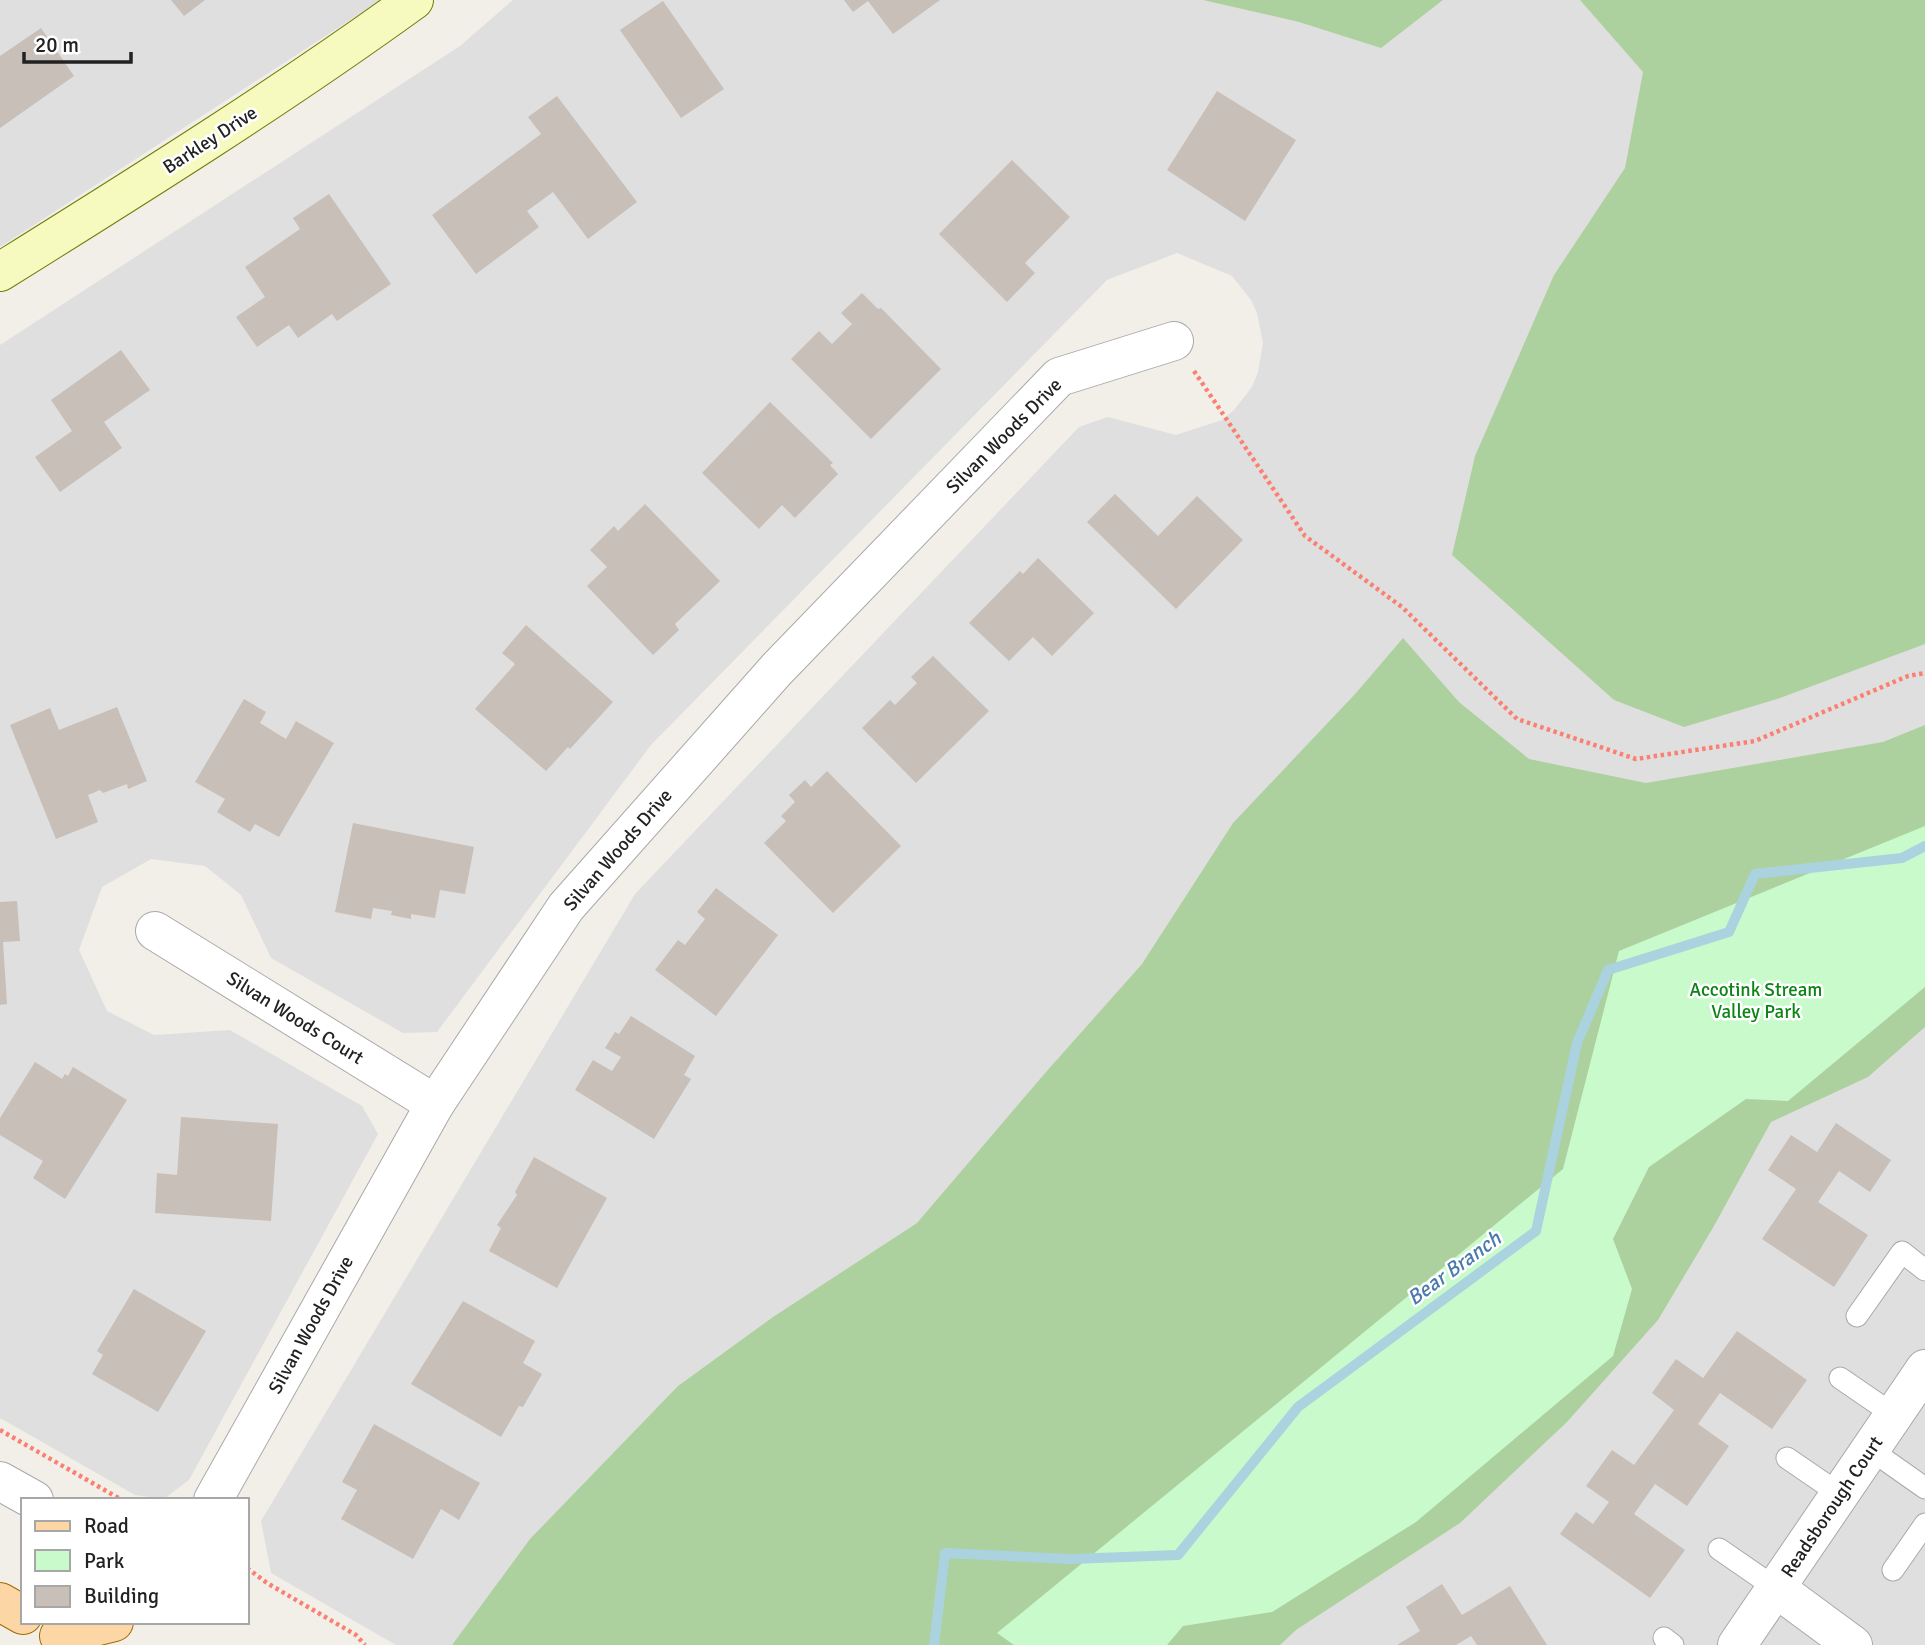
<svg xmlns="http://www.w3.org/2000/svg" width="1925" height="1645" font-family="Signika,sans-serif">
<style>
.residential{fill:#e0dfdf}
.forest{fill:#add19e}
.park{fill:#c8facc}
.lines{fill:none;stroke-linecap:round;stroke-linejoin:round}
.stream{stroke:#aad3df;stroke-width:10}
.building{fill:#c7bfb8}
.lane-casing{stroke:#a9a9a9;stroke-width:23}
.street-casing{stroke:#a9a9a9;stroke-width:40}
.secondary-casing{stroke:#707d05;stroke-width:40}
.primary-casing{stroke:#a06b00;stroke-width:40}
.path{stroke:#fa8072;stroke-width:4.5;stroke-dasharray:3.5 3.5;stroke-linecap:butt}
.lane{stroke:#fff;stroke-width:21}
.street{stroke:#fff;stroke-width:38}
.secondary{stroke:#f7fabf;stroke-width:38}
.primary{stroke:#fcd6a4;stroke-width:38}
.labels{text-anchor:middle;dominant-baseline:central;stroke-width:5;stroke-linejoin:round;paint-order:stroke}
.street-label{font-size:19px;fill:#222;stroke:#fff}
.park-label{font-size:19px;fill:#0c8416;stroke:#fff}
.water-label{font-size:21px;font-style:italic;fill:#4a7aab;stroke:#fff}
</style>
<rect width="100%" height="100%" fill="#f2efe9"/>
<g class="residential">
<path d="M0,0H381L0,247Z"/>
<path d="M513,0H1925V829L1012,1645H396L271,1573L261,1521L635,894L1079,427L1108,417L1176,435L1222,420L1234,410L1252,387L1258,372L1263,343L1257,313L1251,300L1232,276L1177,253L1107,280L651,745L437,1032L403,1033L271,958L241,895L205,866L151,859L102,887L79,950L107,1011L154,1035L230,1030L362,1106L378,1134L189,1480L164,1499L135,1495L0,1418V345L460,46Z"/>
<path d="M1925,990V1645H1172L1612,1244Z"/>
</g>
<g class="forest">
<path d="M1203,0H1443L1381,48L1299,22Z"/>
<path d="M1580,0H1925V644L1777,699L1684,727L1614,700L1452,555L1475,456L1554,275L1625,168L1643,72Z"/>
<path d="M1403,638L1459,702L1529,759L1646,783L1883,742L1925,725V1027L1868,1077L1771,1122L1714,1226L1658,1320L1567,1422L1460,1523L1296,1630L1280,1645H452L530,1539L678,1386L773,1317L917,1223L1046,1072L1142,964L1233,823L1356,693Z"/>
</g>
<path class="park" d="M1925,826V987L1788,1101L1746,1099L1649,1167L1613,1239L1632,1289L1613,1356L1416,1522L1272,1612L1183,1626L1167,1645H1014L997,1633L1563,1169L1619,951Z"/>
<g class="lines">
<path class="stream" d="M934,1645L945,1553L1071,1559L1178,1555L1298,1407L1536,1231L1577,1043L1608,970L1729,932L1755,874L1902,858L1925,846"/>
</g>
<g class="building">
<path d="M171,0H205L184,16Z"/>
<path d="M844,0H940L893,34L868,1L853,12Z"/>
<path d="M663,1L724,89L681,118L620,30Z"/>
<path d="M41,28L74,76L0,128V56Z"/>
<path d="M1217,91L1296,140L1245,221L1167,170Z"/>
<path d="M557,96L637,202L588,239L553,192L527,211L539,227L476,274L432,215L541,134L528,117Z"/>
<path d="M1012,160L1070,217L1025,263L1035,273L1007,302L939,234Z"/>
<path d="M329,194L391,284L337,321L332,314L298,338L289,325L257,347L236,317L265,297L245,267L300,229L293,218Z"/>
<path d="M862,293L878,309L881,308L941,369L871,439L791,359L819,331L832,344L852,324L841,313Z"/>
<path d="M121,350L150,390L104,422L122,448L60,492L35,457L72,431L51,400Z"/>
<path d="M770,402L833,463L830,465L838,474L795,518L782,505L759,529L702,473Z"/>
<path d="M1115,494L1158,536L1197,496L1243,540L1176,609L1087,522Z"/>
<path d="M645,504L720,581L675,624L679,630L653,655L587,586L607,567L590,550L614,526L618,531Z"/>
<path d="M1038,558L1094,613L1052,656L1033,637L1009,661L969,623L1020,571L1023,574Z"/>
<path d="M526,625L613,702L570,749L568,747L546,771L475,709L515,664L502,653Z"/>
<path d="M933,656L989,711L916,783L862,728L890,700L895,705L917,683L911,677Z"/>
<path d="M244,699L266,712L260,723L286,739L296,721L334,743L279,837L255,824L250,832L217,812L225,799L195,782Z"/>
<path d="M117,707L147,781L128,789L127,784L103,793L100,790L88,795L98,822L56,839L10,725L50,708L59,730Z"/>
<path d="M827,771L901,846L833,913L764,843L786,821L781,816L795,802L789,795L805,780L811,787Z"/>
<path d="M353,823L474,847L465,894L440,890L435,918L411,914V919L391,915L392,911L373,908L371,919L335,912Z"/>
<path d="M716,888L778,935L716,1016L655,970L678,940L685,945L705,919L697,912Z"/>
<path d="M17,901L20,941L3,942L7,1004L0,1005V902Z"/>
<path d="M631,1016L695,1056L684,1075L691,1079L654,1139L575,1090L593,1060L612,1071L621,1057L605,1048L615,1032L619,1034Z"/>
<path d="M35,1062L62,1079L65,1074L68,1076L73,1067L127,1100L65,1199L33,1178L43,1161L0,1135V1118Z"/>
<path d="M181,1117L278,1124L271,1221L155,1213L157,1173L177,1175Z"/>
<path d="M1836,1123L1891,1160L1870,1192L1839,1171L1818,1202L1868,1235L1834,1287L1762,1239L1796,1189L1768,1170L1791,1135L1817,1152Z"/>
<path d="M534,1157L607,1198L557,1288L489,1251L501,1228L497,1225L517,1195L515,1192Z"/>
<path d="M134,1289L206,1331L158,1412L92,1374L103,1355L97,1351Z"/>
<path d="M463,1301L535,1341L523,1363L542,1374L523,1407L519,1406L501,1437L411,1384Z"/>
<path d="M1737,1331L1807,1380L1772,1429L1720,1393L1698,1424L1729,1446L1687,1506L1655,1484L1634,1514L1685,1550L1650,1598L1560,1534L1576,1512L1593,1524L1609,1502L1586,1486L1612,1450L1634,1465L1674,1410L1652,1393L1676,1359L1703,1378Z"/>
<path d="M374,1424L480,1483L459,1520L441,1509L413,1559L341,1519L357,1490L342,1482Z"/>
<path d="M1442,1584L1462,1615L1510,1586L1547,1645H1477L1471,1636L1456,1645H1397L1420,1631L1406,1607Z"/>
</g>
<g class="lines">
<g class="lane-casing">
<g id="lane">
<path d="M1857,1316L1902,1252L1925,1270"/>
<path d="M1840,1378L1894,1415"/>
<path d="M1871,1450L1925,1488"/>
<path d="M1787,1458L1841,1495"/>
<path d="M1719,1549L1777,1589"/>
<path d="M1893,1570L1925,1524"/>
<path d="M1664,1638L1673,1645"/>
</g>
</g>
<g class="street-casing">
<g id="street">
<path d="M155,931L435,1104"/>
<path d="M0,1481L34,1500"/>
<path d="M213,1500L435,1104L566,907L777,669L1059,377L1174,341"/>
<path d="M1777,1589L1853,1645"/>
<path d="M1737,1645L1925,1369"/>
</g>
</g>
<g class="secondary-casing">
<path id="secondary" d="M0,272C141,184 280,97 414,0"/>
</g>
<g class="primary-casing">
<g id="primary">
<path d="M0,1602L23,1615"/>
<path d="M59,1636L114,1622"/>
</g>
</g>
<g class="path">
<path d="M1194,371L1305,536L1402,607L1517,719L1636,759L1755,741L1908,676L1925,673"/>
<path d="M0,1430L122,1500"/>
<path d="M247,1568L267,1583L356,1635L365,1645"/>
</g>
<use href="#lane" class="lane"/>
<use href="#street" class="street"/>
<use href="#secondary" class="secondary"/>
<use href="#primary" class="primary"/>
</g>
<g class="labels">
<g class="street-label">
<text transform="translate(210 140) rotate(-33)">Barkley Drive</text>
<text transform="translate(1004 436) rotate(-45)">Silvan Woods Drive</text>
<text transform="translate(618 850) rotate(-49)">Silvan Woods Drive</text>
<text transform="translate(295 1018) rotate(32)">Silvan Woods Court</text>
<text transform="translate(311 1325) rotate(-61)">Silvan Woods Drive</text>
<text transform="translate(1832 1507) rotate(-56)">Readsborough Court</text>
</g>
<g class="park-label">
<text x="1756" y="990">Accotink Stream<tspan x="1756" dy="22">Valley Park</tspan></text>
</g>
<g class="water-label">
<text transform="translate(1454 1268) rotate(-36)">Bear Branch</text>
</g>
</g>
<rect x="21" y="1498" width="228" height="126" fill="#ffffff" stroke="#a7a7a7" stroke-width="2"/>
<rect x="35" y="1521" width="35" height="10" fill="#fcd6a4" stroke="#a7a7a7" stroke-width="2"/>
<text x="84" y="1533" font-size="21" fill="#222222">Road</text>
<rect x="35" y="1550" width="35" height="21" fill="#c8facc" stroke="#a7a7a7" stroke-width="2"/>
<text x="84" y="1568" font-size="21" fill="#222222">Park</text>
<rect x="35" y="1586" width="35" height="21" fill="#c7bfb8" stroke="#a7a7a7" stroke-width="2"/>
<text x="84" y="1603" font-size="21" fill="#222222">Building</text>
<path d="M24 52v10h107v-10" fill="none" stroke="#222222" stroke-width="3.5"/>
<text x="35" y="52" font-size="21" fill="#222222" stroke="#ffffff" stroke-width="5" paint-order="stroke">20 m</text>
</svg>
